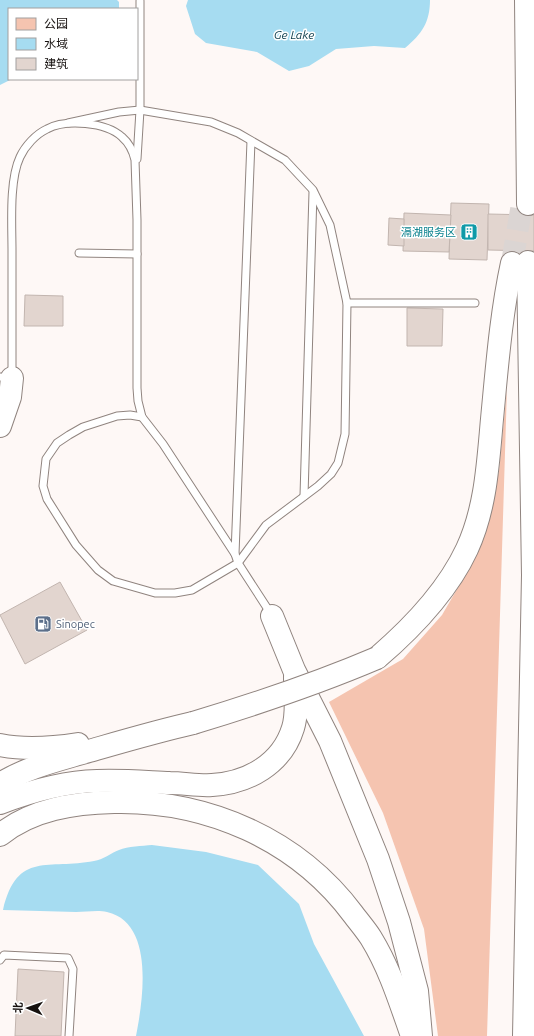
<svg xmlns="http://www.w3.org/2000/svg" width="534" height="1036" font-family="Ubuntu,'Noto Sans SC',sans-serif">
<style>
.green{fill:#f5c4b0}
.water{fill:#a6dcf1}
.building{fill:#e2d5cf;stroke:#c2b5af}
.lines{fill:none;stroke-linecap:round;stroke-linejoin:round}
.highway-tunnel{stroke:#dbd5d3;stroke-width:22;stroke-dasharray:22 11;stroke-linecap:butt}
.lane-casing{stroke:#90847f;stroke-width:9}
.highway-casing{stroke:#90847f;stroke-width:24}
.lane{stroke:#fff;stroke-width:7}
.highway{stroke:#fff;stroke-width:22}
.highway-bridge-casing{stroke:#90847f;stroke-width:24;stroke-linecap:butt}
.highway-bridge{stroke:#fff;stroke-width:22}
.labels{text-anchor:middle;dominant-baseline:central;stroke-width:3;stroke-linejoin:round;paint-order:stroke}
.culture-label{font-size:11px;fill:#0d838f;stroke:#fff;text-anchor:end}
.service-label{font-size:11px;fill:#4e5e75;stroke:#fff;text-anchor:start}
.water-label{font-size:12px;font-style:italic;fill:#144352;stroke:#fff}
</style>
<rect width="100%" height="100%" fill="#fef8f6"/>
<path class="green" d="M507,388L487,1036H438L424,929L383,813L329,702L403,659L442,615L470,567L487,524L499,471Z"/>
<g class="water">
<path d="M0,0H117L119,2V9H9V79H12L0,85Z"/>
<path d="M188,0H430C430,22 422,34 405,48L374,46L336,49L309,66L289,71L257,52L206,43L195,34L186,6Z"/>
<path d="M152,845L206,852L258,865L299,904L314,944L364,1036H136C143,1000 155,923 107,912C98,910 86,912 76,912C52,911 28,911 3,910C17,850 49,870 94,861C103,860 111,853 119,850C128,846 142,846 152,845Z"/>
</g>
<g class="building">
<path d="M451,203L489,204L487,260L449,259Z"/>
<path d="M404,213L451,215L449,252L403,251Z"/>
<path d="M488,214L534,215V251L488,250Z"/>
<path d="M389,218L404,219V246L388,245Z"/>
<path d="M25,295L63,296V326H24Z"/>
<path d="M407,308L443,309L442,346H407Z"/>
<path d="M60,582L87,630L25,664L0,615Z"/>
<path d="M18,969L64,972L61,1036H15Z"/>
</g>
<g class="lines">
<path class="highway-tunnel" d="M512,263L522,204"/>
<g class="lane-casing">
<g id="lane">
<path d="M68,123L119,112L140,110L211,122L238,133L285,160L313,190L330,225L347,303L345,434L338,463L331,474L318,486L266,525L238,563L192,590L175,593H155L113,581L98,570L76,545L47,499L43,486L46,459L57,443L69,435L83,427L117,416L130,415L142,417"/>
<path d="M137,159L140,110V1"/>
<path d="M79,253L137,254"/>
<path d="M347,303H475"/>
<path d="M0,377L12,378C12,335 12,293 12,250C12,225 9,180 20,157C25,146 36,134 47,129C66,119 106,122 122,137C129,143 133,151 135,160L137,220V388L138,401L142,417L163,444L235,554L238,563L271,614"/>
<path d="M304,496L313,192"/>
<path d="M235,554L251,141"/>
<path d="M0,960L4,955L68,958L73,969L69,1036"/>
</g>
</g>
<g class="highway-casing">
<g id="highway">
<path d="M526,0L528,204"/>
<path d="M0,426L10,397L12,378"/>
<path d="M272,616L294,670L330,741L378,859L399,922L417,991L421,1036"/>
<path d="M377,658C412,628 447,592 467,549C486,508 488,463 492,419C497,367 501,314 512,263"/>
<path d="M0,745C25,750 52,748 78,744"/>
<path d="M0,784C27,767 59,760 89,751C124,741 158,731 193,723"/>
<path d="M0,803C31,791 64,782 97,781C121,780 146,782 170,783C184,783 198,786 212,785C248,783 282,764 293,728C298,712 295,694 295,677"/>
<path d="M0,835C32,809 74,803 114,802C207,800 297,839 353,914C359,922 366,930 371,938C390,969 400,1002 412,1036"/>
<path d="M524,1036L533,575L528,262"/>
</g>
</g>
<use href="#lane" class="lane"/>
<use href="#highway" class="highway"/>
<g class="highway-bridge-casing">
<path id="highway-bridge" d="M193,723C256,704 316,684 377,658"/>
</g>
<use href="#highway-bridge" class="highway-bridge"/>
</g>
<defs>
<g id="building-square" transform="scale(0.9)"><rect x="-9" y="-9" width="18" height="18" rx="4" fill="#0f9aa8" stroke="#fff"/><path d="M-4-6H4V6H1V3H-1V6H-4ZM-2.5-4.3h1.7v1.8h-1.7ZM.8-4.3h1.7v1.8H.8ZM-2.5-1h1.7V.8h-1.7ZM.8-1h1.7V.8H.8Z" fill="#fff"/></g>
<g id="fuel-square" transform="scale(0.9)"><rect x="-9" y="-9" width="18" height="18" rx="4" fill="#5c6f8a" stroke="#fff"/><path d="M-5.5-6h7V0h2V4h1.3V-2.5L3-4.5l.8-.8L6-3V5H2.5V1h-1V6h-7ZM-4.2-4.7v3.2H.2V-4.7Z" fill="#fff"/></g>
</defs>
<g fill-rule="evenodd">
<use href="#building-square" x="469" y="232"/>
<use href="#fuel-square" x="43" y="624"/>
</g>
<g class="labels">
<g class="culture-label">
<text x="456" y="232">滆湖服务区</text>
</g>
<g class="service-label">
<text x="56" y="624">Sinopec</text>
</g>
<g class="water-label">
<text x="294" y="34">Ge Lake</text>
</g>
</g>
<rect x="8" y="8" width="130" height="72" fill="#ffffff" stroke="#a2a09f"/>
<rect x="16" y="18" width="20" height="12" fill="#f5c4b0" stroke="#a2a09f"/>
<text x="44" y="28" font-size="12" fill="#16110f">公园</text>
<rect x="16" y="38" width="20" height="12" fill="#a6dcf1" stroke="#a2a09f"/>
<text x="44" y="48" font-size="12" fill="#16110f">水域</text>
<rect x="16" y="58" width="20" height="12" fill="#e2d5cf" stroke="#a2a09f"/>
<text x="44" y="68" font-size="12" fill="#16110f">建筑</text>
<g transform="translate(28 1008) rotate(272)" stroke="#ffffff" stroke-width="3" paint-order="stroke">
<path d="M0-3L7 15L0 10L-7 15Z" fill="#16110f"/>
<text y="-6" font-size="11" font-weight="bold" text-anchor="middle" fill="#16110f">北</text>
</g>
</svg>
